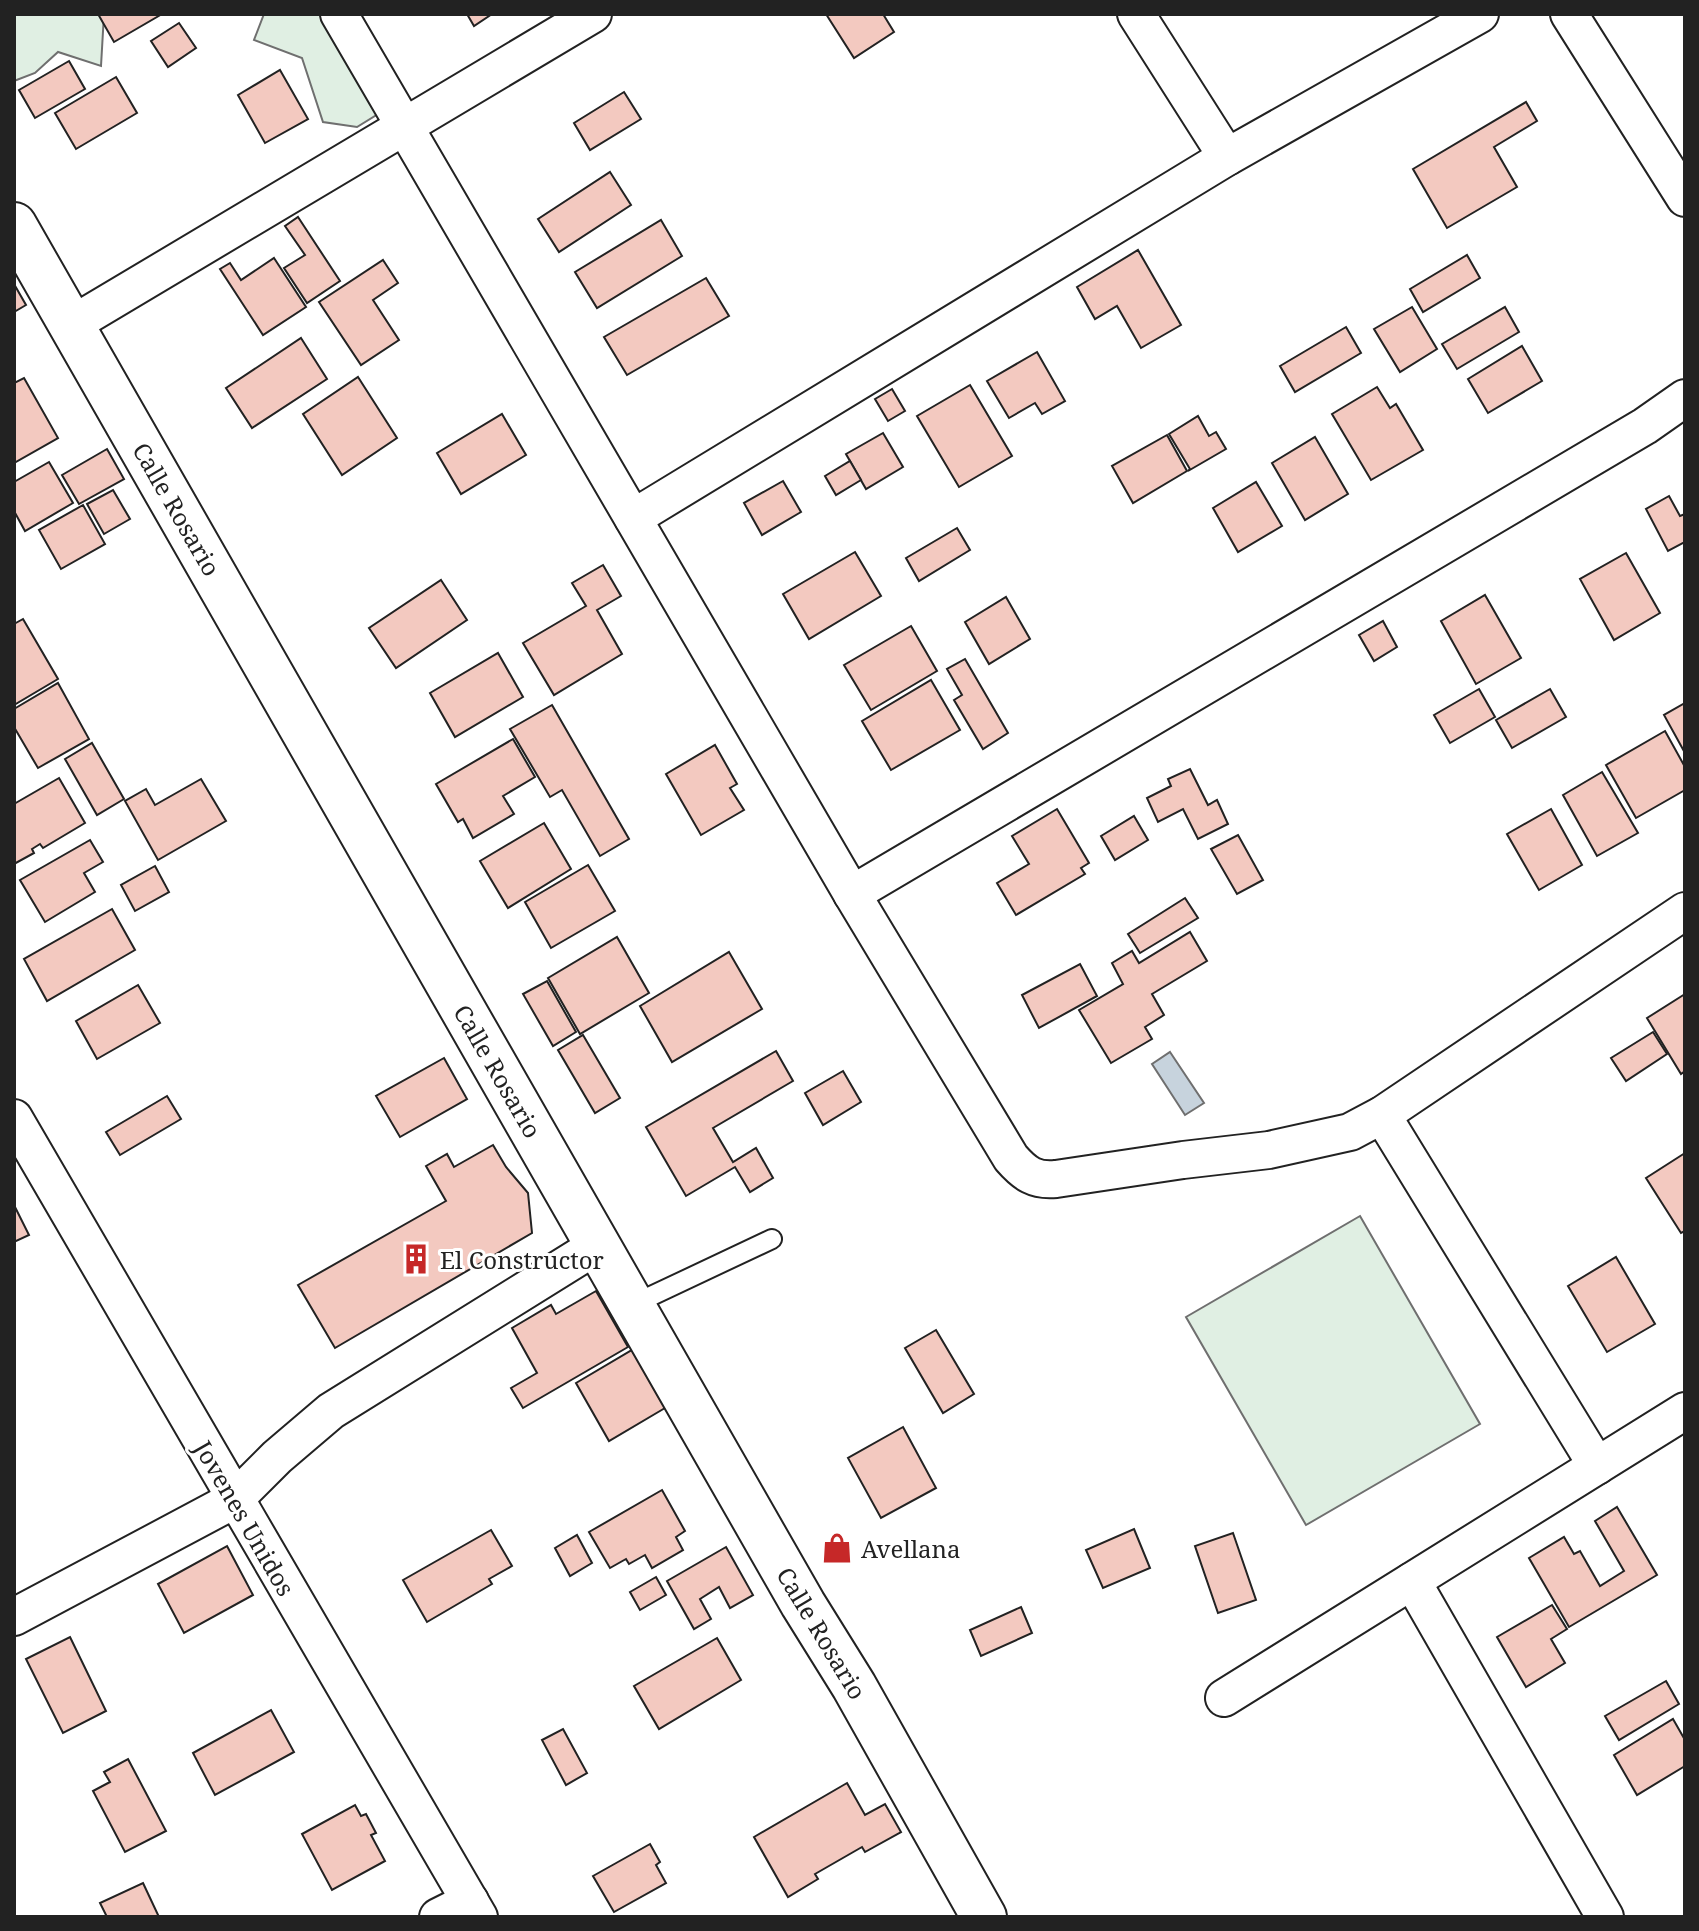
<svg xmlns="http://www.w3.org/2000/svg" width="1699" height="1931" font-family="'Noto Serif',serif">
<style>
.green{fill:#e0efe3;stroke:#6f6f6f;stroke-width:2}
.water{fill:#c7d3dd;stroke:#6f6f6f;stroke-width:2}
.building{fill:#f3c9c0;stroke:#222;stroke-width:2}
.lines{fill:none;stroke-linecap:round;stroke-linejoin:round}
.lane-casing{stroke:#222;stroke-width:22}
.street-casing{stroke:#222;stroke-width:40}
.primary-casing{stroke:#222;stroke-width:48}
.lane{stroke:#fff;stroke-width:18}
.street{stroke:#fff;stroke-width:36}
.primary{stroke:#fff;stroke-width:44}
.labels{text-anchor:middle;dominant-baseline:central;stroke-width:6;stroke-linejoin:round;paint-order:stroke}
.street-label{font-size:24px;fill:#222;stroke:#fff}
.poi-label{font-size:24px;fill:#222;stroke:#fff;text-anchor:start}
</style>
<rect width="100%" height="100%" fill="#fff"/>
<g class="green">
<path d="M14,14H104L101,66L58,52L35,73L14,81Z"/>
<path d="M264,14H346L378,114L357,127L323,122L302,58L254,40Z"/>
<path d="M1360,1216L1480,1424L1306,1525L1186,1317Z"/>
</g>
<path class="water" d="M1170,1052L1204,1103L1185,1115L1152,1064Z"/>
<g class="building">
<path d="M98,14H162L114,42Z"/>
<path d="M467,14H492L474,26Z"/>
<path d="M826,14H883L894,32L854,58Z"/>
<path d="M179,23L196,48L168,67L151,41Z"/>
<path d="M69,61L85,89L35,118L19,90Z"/>
<path d="M280,70L308,119L265,143L238,95Z"/>
<path d="M116,77L137,113L76,149L55,113Z"/>
<path d="M624,92L641,119L590,150L574,123Z"/>
<path d="M1526,102L1537,121L1494,147L1517,187L1447,228L1413,169Z"/>
<path d="M610,172L631,205L559,252L538,219Z"/>
<path d="M298,217L340,281L307,303L284,268L305,255L285,226Z"/>
<path d="M661,220L682,256L597,308L575,272Z"/>
<path d="M1138,250L1181,325L1141,348L1117,306L1095,319L1077,287Z"/>
<path d="M1467,255L1480,278L1423,312L1410,289Z"/>
<path d="M274,258L306,307L263,335L220,269L230,263L241,280Z"/>
<path d="M383,260L398,283L373,300L399,340L361,365L319,302Z"/>
<path d="M706,278L729,316L627,375L604,337Z"/>
<path d="M14,284L26,305L14,312Z"/>
<path d="M1412,307L1437,349L1400,372L1374,329Z"/>
<path d="M1505,307L1519,332L1457,369L1442,344Z"/>
<path d="M1346,327L1361,353L1295,392L1280,366Z"/>
<path d="M301,338L327,379L252,428L226,388Z"/>
<path d="M1522,346L1542,381L1488,413L1468,379Z"/>
<path d="M1037,352L1065,401L1042,414L1035,403L1009,418L987,381Z"/>
<path d="M358,377L397,438L342,475L303,414Z"/>
<path d="M24,378L58,438L14,463V383Z"/>
<path d="M970,385L1012,456L959,487L917,416Z"/>
<path d="M1377,387L1390,408L1396,404L1423,450L1371,480L1332,414Z"/>
<path d="M892,389L905,411L888,421L875,399Z"/>
<path d="M502,414L526,455L461,494L437,453Z"/>
<path d="M1198,416L1209,436L1216,432L1226,449L1188,471L1190,469L1169,434Z"/>
<path d="M883,433L903,467L866,489L846,454Z"/>
<path d="M1167,435L1187,471L1133,503L1112,466Z"/>
<path d="M1315,437L1348,494L1305,520L1272,463Z"/>
<path d="M107,449L124,479L79,504L62,475Z"/>
<path d="M850,461L861,480L836,495L825,476Z"/>
<path d="M49,462L73,503L25,531L14,511V482Z"/>
<path d="M783,481L801,512L762,535L744,503Z"/>
<path d="M1256,482L1282,526L1238,552L1213,508Z"/>
<path d="M113,490L130,519L104,534L87,504Z"/>
<path d="M1669,496L1680,516L1685,514V542L1668,551L1646,509Z"/>
<path d="M83,505L105,544L61,569L39,530Z"/>
<path d="M957,528L970,550L919,581L906,558Z"/>
<path d="M855,552L881,596L809,639L783,594Z"/>
<path d="M1626,553L1660,613L1614,640L1580,579Z"/>
<path d="M603,565L621,596L597,610L622,654L554,695L523,643L586,606L572,583Z"/>
<path d="M441,580L467,620L396,668L369,628Z"/>
<path d="M1485,595L1521,658L1476,684L1441,621Z"/>
<path d="M1006,597L1030,639L989,664L965,622Z"/>
<path d="M23,619L58,679L14,705V624Z"/>
<path d="M1383,621L1397,647L1374,661L1359,635Z"/>
<path d="M911,626L937,671L871,710L844,665Z"/>
<path d="M498,653L523,697L455,737L430,693Z"/>
<path d="M965,659L1008,733L983,749L954,700L962,695L947,669Z"/>
<path d="M931,680L960,730L891,770L862,721Z"/>
<path d="M58,683L89,739L38,768L14,727V709Z"/>
<path d="M1479,689L1495,717L1450,743L1434,715Z"/>
<path d="M1550,689L1566,717L1512,748L1496,720Z"/>
<path d="M1685,703V753L1664,715Z"/>
<path d="M552,705L629,839L600,856L562,790L550,797L510,729Z"/>
<path d="M1665,731L1685,767V790L1636,818L1606,765Z"/>
<path d="M513,739L535,777L503,796L514,814L473,838L463,819L458,822L436,784Z"/>
<path d="M92,743L124,799L97,815L65,759Z"/>
<path d="M715,745L737,784L730,788L744,810L701,835L666,774Z"/>
<path d="M1190,769L1208,805L1217,800L1228,824L1198,839L1183,809L1158,822L1147,798L1171,786L1168,779Z"/>
<path d="M1602,772L1638,833L1597,856L1563,795Z"/>
<path d="M59,778L85,823L43,848L40,844L32,849L34,853L14,864V804Z"/>
<path d="M201,779L226,821L158,860L125,801L146,789L155,805Z"/>
<path d="M1057,809L1089,863L1081,868L1085,874L1016,915L997,883L1029,864L1012,836Z"/>
<path d="M1551,809L1582,865L1539,890L1507,834Z"/>
<path d="M1134,816L1148,840L1115,860L1101,836Z"/>
<path d="M544,823L571,869L508,908L480,861Z"/>
<path d="M1238,835L1263,880L1237,894L1211,849Z"/>
<path d="M90,840L103,862L84,873L95,892L45,922L20,880Z"/>
<path d="M588,865L615,911L551,948L525,902Z"/>
<path d="M155,866L169,892L135,911L121,885Z"/>
<path d="M1185,898L1198,918L1140,953L1128,934Z"/>
<path d="M112,909L135,950L47,1001L24,959Z"/>
<path d="M1190,932L1207,961L1152,994L1164,1015L1145,1027L1152,1039L1111,1063L1079,1010L1123,984L1112,963L1132,951L1139,963Z"/>
<path d="M617,937L649,993L580,1034L548,978Z"/>
<path d="M729,952L762,1009L672,1062L640,1006Z"/>
<path d="M1080,964L1097,996L1039,1028L1022,995Z"/>
<path d="M547,981L576,1032L553,1046L523,994Z"/>
<path d="M138,985L160,1023L97,1059L76,1021Z"/>
<path d="M1685,994V1071L1681,1074L1647,1018Z"/>
<path d="M1653,1032L1667,1054L1626,1081L1611,1058Z"/>
<path d="M583,1035L620,1098L595,1113L558,1050Z"/>
<path d="M776,1051L793,1081L713,1128L733,1162L756,1148L773,1178L750,1192L735,1167L686,1196L646,1127Z"/>
<path d="M444,1058L467,1099L400,1137L376,1096Z"/>
<path d="M843,1071L861,1102L823,1125L805,1093Z"/>
<path d="M167,1096L181,1119L120,1155L106,1132Z"/>
<path d="M493,1145L506,1167L528,1193L532,1233L335,1348L298,1285L446,1201L426,1166L447,1154L454,1167Z"/>
<path d="M1685,1153V1231L1681,1233L1646,1178Z"/>
<path d="M14,1205L29,1235L14,1242Z"/>
<path d="M1616,1257L1655,1324L1607,1352L1568,1286Z"/>
<path d="M596,1291L628,1347L523,1408L511,1388L537,1373L512,1328L551,1305L556,1314Z"/>
<path d="M936,1330L974,1394L943,1413L905,1348Z"/>
<path d="M632,1350L665,1408L609,1441L576,1383Z"/>
<path d="M903,1427L936,1488L881,1518L848,1458Z"/>
<path d="M662,1490L685,1531L676,1537L683,1550L652,1568L645,1555L629,1564L626,1559L610,1568L589,1532Z"/>
<path d="M1617,1507L1657,1575L1569,1627L1529,1558L1564,1537L1574,1554L1580,1551L1600,1586L1624,1571L1595,1521Z"/>
<path d="M1134,1529L1150,1568L1103,1588L1086,1550Z"/>
<path d="M491,1530L512,1566L489,1579L492,1584L427,1622L403,1580Z"/>
<path d="M1233,1533L1256,1600L1218,1613L1195,1546Z"/>
<path d="M577,1535L592,1563L570,1576L555,1548Z"/>
<path d="M227,1546L253,1595L184,1633L158,1584Z"/>
<path d="M726,1547L753,1595L730,1608L719,1587L700,1599L711,1619L694,1629L667,1581Z"/>
<path d="M656,1577L666,1595L640,1610L630,1592Z"/>
<path d="M1552,1605L1567,1629L1551,1639L1565,1663L1526,1687L1497,1637Z"/>
<path d="M1021,1607L1032,1633L981,1656L970,1630Z"/>
<path d="M70,1637L106,1711L63,1733L26,1659Z"/>
<path d="M717,1638L741,1680L659,1729L634,1686Z"/>
<path d="M1666,1681L1679,1704L1619,1740L1605,1716Z"/>
<path d="M271,1710L294,1752L215,1795L193,1753Z"/>
<path d="M1673,1719L1685,1740V1766L1637,1795L1614,1755Z"/>
<path d="M563,1729L587,1773L566,1785L542,1740Z"/>
<path d="M128,1759L166,1831L125,1852L93,1791L110,1782L104,1772Z"/>
<path d="M847,1783L865,1815L885,1804L901,1832L865,1852L862,1847L815,1874L818,1879L788,1897L754,1837Z"/>
<path d="M355,1805L361,1816L366,1814L376,1833L371,1835L385,1861L332,1890L302,1834Z"/>
<path d="M650,1844L660,1862L656,1865L666,1883L614,1912L593,1876Z"/>
<path d="M143,1883L159,1917H107L100,1903Z"/>
</g>
<g class="lines">
<g class="lane-casing">
<path id="lane" d="M632,1305L772,1239"/>
</g>
<g class="street-casing">
<g id="street">
<path d="M339,14L852,894L1011,1158C1025,1174 1035,1181 1056,1179L1183,1160L1269,1150L1350,1132L1382,1115L1685,911"/>
<path d="M1136,14L1227,157"/>
<path d="M1569,14L1685,198"/>
<path d="M71,325L593,14"/>
<path d="M633,518L1227,157L1480,14"/>
<path d="M852,894L1645,426L1685,398"/>
<path d="M1382,1115L1597,1466"/>
<path d="M14,1118L479,1917"/>
<path d="M1412,1581L1605,1917"/>
<path d="M14,1617L234,1500L277,1457L331,1411L598,1245"/>
<path d="M1224,1698L1685,1411"/>
<path d="M438,1917L470,1901"/>
</g>
</g>
<g class="primary-casing">
<path id="primary" d="M14,225L803,1604L854,1686L984,1917"/>
</g>
<use href="#lane" class="lane"/>
<use href="#street" class="street"/>
<use href="#primary" class="primary"/>
</g>
<defs>
<g id="building-bare" transform="scale(2.4)"><path d="M-4-6H4V6H1V3H-1V6H-4ZM-2.5-4.3h1.7v1.8h-1.7ZM.8-4.3h1.7v1.8H.8ZM-2.5-1h1.7V.8h-1.7ZM.8-1h1.7V.8H.8Z" fill="#c62828" stroke="#fff" stroke-width="2.5" paint-order="stroke"/></g>
<g id="shop-bare" transform="scale(2.4)"><path d="M-5-2.5h2.3a2.7 3.5 0 0 1 5.4 0H5L5.5 6h-11ZM-1.5-2.5h3a1.5 2.3 0 0 0-3 0Z" fill="#c62828" stroke="#fff" stroke-width="2.5" paint-order="stroke"/></g>
</defs>
<g fill-rule="evenodd">
<use href="#building-bare" x="416" y="1259"/>
<use href="#shop-bare" x="837" y="1548"/>
</g>
<g class="labels">
<g class="street-label">
<text transform="translate(177 509) rotate(60)">Calle Rosario</text>
<text transform="translate(498 1071) rotate(60)">Calle Rosario</text>
<text transform="translate(245 1518) rotate(60)">Jovenes Unidos</text>
<text transform="translate(822 1633) rotate(59)">Calle Rosario</text>
</g>
<g class="poi-label">
<text x="440" y="1259">El Constructor</text>
<text x="861" y="1548">Avellana</text>
</g>
</g>
<rect width="1699" height="1931" fill="none" stroke="#222222" stroke-width="32"/>
</svg>
